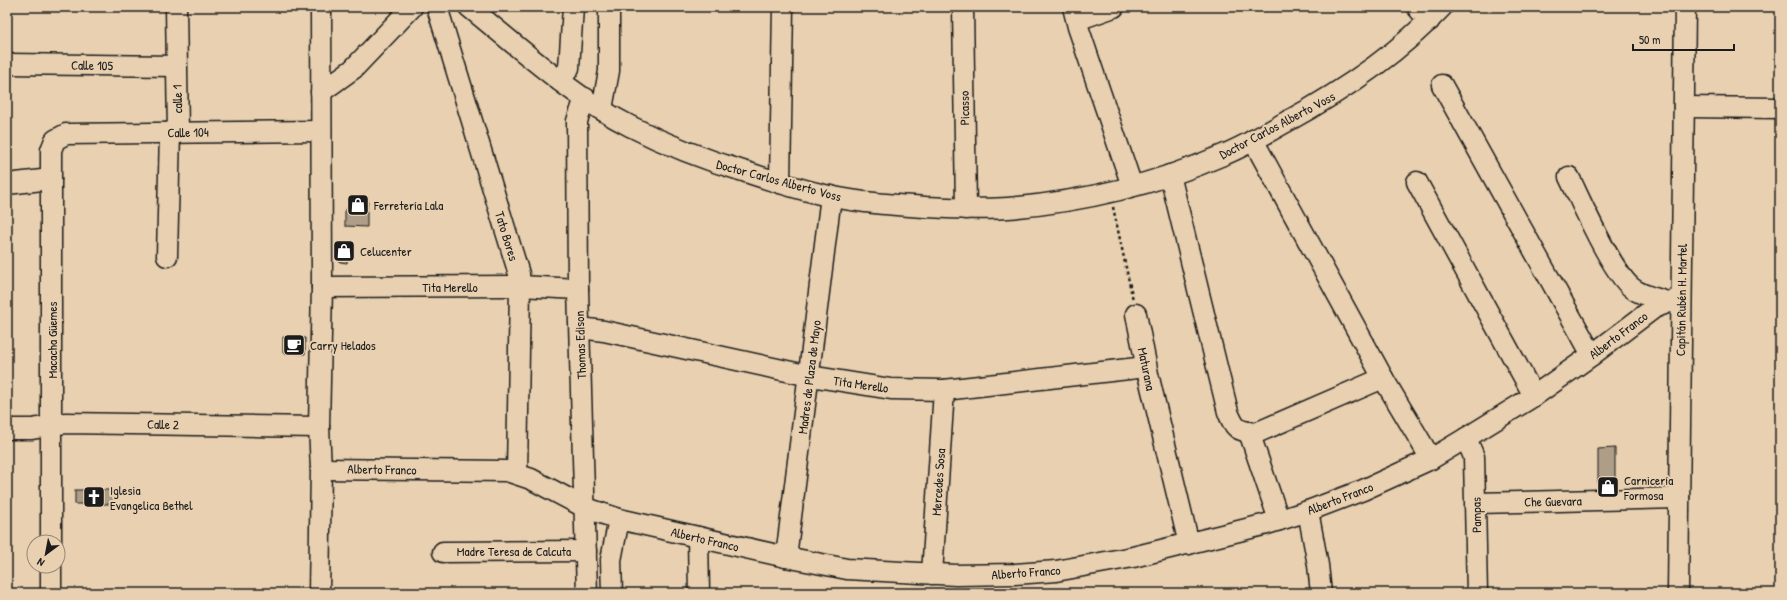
<svg xmlns="http://www.w3.org/2000/svg" width="1787" height="600" font-family="'Patrick Hand',sans-serif">
<style>
.building{fill:#af9e87;stroke:#1c1c1c}
.lines{fill:none;stroke-linecap:round;stroke-linejoin:round}
.minor-casing{stroke:#1c1c1c;stroke-width:23}
.path{stroke:#1c1c1c;stroke-width:2.5;stroke-dasharray:3 3;stroke-linecap:butt}
.minor{stroke:#e8d0b0;stroke-width:20}
.labels{text-anchor:middle;dominant-baseline:central;stroke-width:4;stroke-linejoin:round;paint-order:stroke}
.street-label{font-size:13px;fill:#1c1c1c;stroke:#e8d0b0}
.poi-label{font-size:13px;fill:#1c1c1c;stroke:#e8d0b0;text-anchor:start}
</style>
<rect width="100%" height="100%" fill="#e8d0b0"/>
<filter id="ink" filterUnits="userSpaceOnUse"><feTurbulence type="fractalNoise" baseFrequency=".025" numOctaves="2"/><feDisplacementMap in="SourceGraphic" scale="8" xChannelSelector="R" yChannelSelector="G"/><feConvolveMatrix kernelMatrix="1 2 1 2 8 2 1 2 1" color-interpolation-filters="sRGB"/></filter>
<g filter="url(#ink)">
<g class="building">
<path d="M349,200H368L367,210H349Z"/>
<path d="M345,209L367,210V227L345,226Z"/>
<path d="M340,244H348L347,263L340,262Z"/>
<path d="M283,337L305,338V354L283,353Z"/>
<path d="M1615,448V489H1598V449Z"/>
<rect x="75" y="490" width="38" height="14"/>
</g>
<g class="lines">
<g class="minor-casing">
<g id="minor">
<path d="M176,7L178,132"/>
<path d="M437,7L519,274L520,286L517,474"/>
<path d="M469,7C520,48 571,96 630,126C667,145 706,160 746,172C773,181 801,190 829,196C861,203 894,205 926,207C953,208 981,210 1008,208C1081,202 1156,184 1223,155C1245,146 1265,134 1286,122C1343,91 1397,55 1442,7"/>
<path d="M963,7L966,209"/>
<path d="M1073,7L1078,27L1132,186"/>
<path d="M1417,7L1429,21"/>
<path d="M1077,20L1114,7"/>
<path d="M7,64L176,66"/>
<path d="M560,81L569,68L573,7"/>
<path d="M1442,85L1592,355"/>
<path d="M321,92L353,69L412,7"/>
<path d="M585,98L577,121L578,289L587,593"/>
<path d="M1684,107L1780,108"/>
<path d="M602,109L609,71V7"/>
<path d="M1253,140L1383,378L1431,459"/>
<path d="M1170,175L1228,412C1235,429 1237,431 1256,433L1383,378"/>
<path d="M1569,177C1581,201 1614,278 1635,290C1644,296 1656,298 1667,302"/>
<path d="M1417,182L1534,396"/>
<path d="M780,183L783,7"/>
<path d="M7,184L51,179"/>
<path d="M167,256L170,132"/>
<path d="M322,287L520,286L578,289"/>
<path d="M1136,314L1148,374L1189,544"/>
<path d="M580,328L604,331L810,376L891,389L944,390L1146,367"/>
<path d="M7,429H32L65,423L319,427"/>
<path d="M1249,432L1279,520"/>
<path d="M1466,438L1474,457L1477,593"/>
<path d="M321,469L507,471L531,479L586,508L619,519L786,557L847,569L956,575L1015,574L1056,571L1133,557L1267,524L1308,511L1363,490L1431,459L1466,438L1534,396L1592,355L1654,308L1680,298"/>
<path d="M1476,503L1679,498"/>
<path d="M1308,511L1318,565L1321,593"/>
<path d="M698,537L699,593"/>
<path d="M51,542V150L55,140L66,134L321,131"/>
<path d="M443,552L586,551"/>
<path d="M786,557L831,196"/>
<path d="M932,574L944,390"/>
<path d="M51,593V566"/>
<path d="M319,593L321,469L319,427L322,287L321,7"/>
<path d="M612,593L611,560L619,519"/>
<path d="M1678,593L1685,7"/>
</g>
</g>
<path class="path" d="M1113,207L1133,300"/>
<use href="#minor" class="minor"/>
</g>
</g>
<defs>
<g id="shop-square" transform="scale(1.15)"><rect x="-9" y="-9" width="18" height="18" rx="4" fill="#1c1c1c" stroke="#e8d0b0"/><path d="M-5-2.5h2.3a2.7 3.5 0 0 1 5.4 0H5L5.5 6h-11ZM-1.5-2.5h3a1.5 2.3 0 0 0-3 0Z" fill="#fff"/></g>
<g id="cafe-square" transform="scale(1.15)"><rect x="-9" y="-9" width="18" height="18" rx="4" fill="#1c1c1c" stroke="#e8d0b0"/><path d="M-5.5-4.5H6V0H3Q3 3.5 0 3.5H-2.5Q-5.5 3.5-5.5 0ZM3-3.2v2h1.7v-2ZM-6 4.5H4V6H-6Z" fill="#fff"/></g>
<g id="church-square" transform="scale(1.15)"><rect x="-9" y="-9" width="18" height="18" rx="4" fill="#1c1c1c" stroke="#e8d0b0"/><path d="M-1.2-6h2.4v3.5h3.3v2.4h-3.3V6h-2.4V-.1h-3.3v-2.4h3.3Z" fill="#fff"/></g>
</defs>
<g fill-rule="evenodd">
<use href="#shop-square" x="358" y="205"/>
<use href="#shop-square" x="344" y="251"/>
<use href="#cafe-square" x="294" y="345"/>
<use href="#shop-square" x="1608" y="487"/>
<use href="#church-square" x="94" y="497"/>
</g>
<g class="labels">
<g class="street-label">
<text transform="translate(92 65) rotate(1)">Calle 105</text>
<text transform="translate(177 99) rotate(-91)">calle 1</text>
<text transform="translate(964 108) rotate(-91)">Picasso</text>
<text transform="translate(1277 125) rotate(-28)">Doctor Carlos Alberto Voss</text>
<text transform="translate(188 132) rotate(-1)">Calle 104</text>
<text transform="translate(779 180) rotate(15)">Doctor Carlos Alberto Voss</text>
<text transform="translate(507 236) rotate(73)">Tato Bores</text>
<text x="450" y="287">Tita Merello</text>
<text transform="translate(1681 300) rotate(-89)">Capitán Rubén H. Martel</text>
<text transform="translate(1618 335) rotate(-37)">Alberto Franco</text>
<text transform="translate(52 340) rotate(-90)">Macacha Güemes</text>
<text transform="translate(580 345) rotate(-92)">Thomas Edison</text>
<text transform="translate(1147 369) rotate(78)">Maturana</text>
<text transform="translate(809 377) rotate(-83)">Madres de Plaza de Mayo</text>
<text transform="translate(861 384) rotate(8)">Tita Merello</text>
<text transform="translate(163 424) rotate(1)">Calle 2</text>
<text transform="translate(382 469) rotate(1)">Alberto Franco</text>
<text transform="translate(938 482) rotate(-86)">Mercedes Sosa</text>
<text transform="translate(1340 498) rotate(-21)">Alberto Franco</text>
<text transform="translate(1553 501) rotate(-1)">Che Guevara</text>
<text transform="translate(1476 515) rotate(-91)">Pampas</text>
<text transform="translate(705 539) rotate(13)">Alberto Franco</text>
<text x="514" y="551">Madre Teresa de Calcuta</text>
<text transform="translate(1026 572) rotate(-4)">Alberto Franco</text>
</g>
<g class="poi-label">
<text x="374" y="205">Ferretería Lala</text>
<text x="360" y="251">Celucenter</text>
<text x="310" y="345">Carry Helados</text>
<text x="1624" y="480">Carnicería<tspan x="1624" dy="15">Formosa</tspan></text>
<text x="110" y="490">Iglesia<tspan x="110" dy="15">Evangelica Bethel</tspan></text>
</g>
</g>
<rect width="1787" height="600" fill="none" stroke="#e8d0b0" stroke-width="24"/>
<rect x="12" y="12" width="1763" height="576" fill="none" stroke="#1c1c1c" stroke-width="1.5" filter="url(#ink)"/>
<g transform="translate(46 554) rotate(212)"><circle r="19" fill="#e8d0b0" stroke="#968875"/>
<path d="M0-3L7 15L0 10L-7 15Z" fill="#1c1c1c"/>
<text y="-6" font-size="11" font-weight="bold" text-anchor="middle" fill="#1c1c1c">N</text>
</g>
<path d="M1633 44v6h101v-6" fill="none" stroke="#1c1c1c" stroke-width="2"/>
<text x="1639" y="44" font-size="12" fill="#1c1c1c" stroke="#e8d0b0" stroke-width="3" paint-order="stroke">50 m</text>
</svg>
